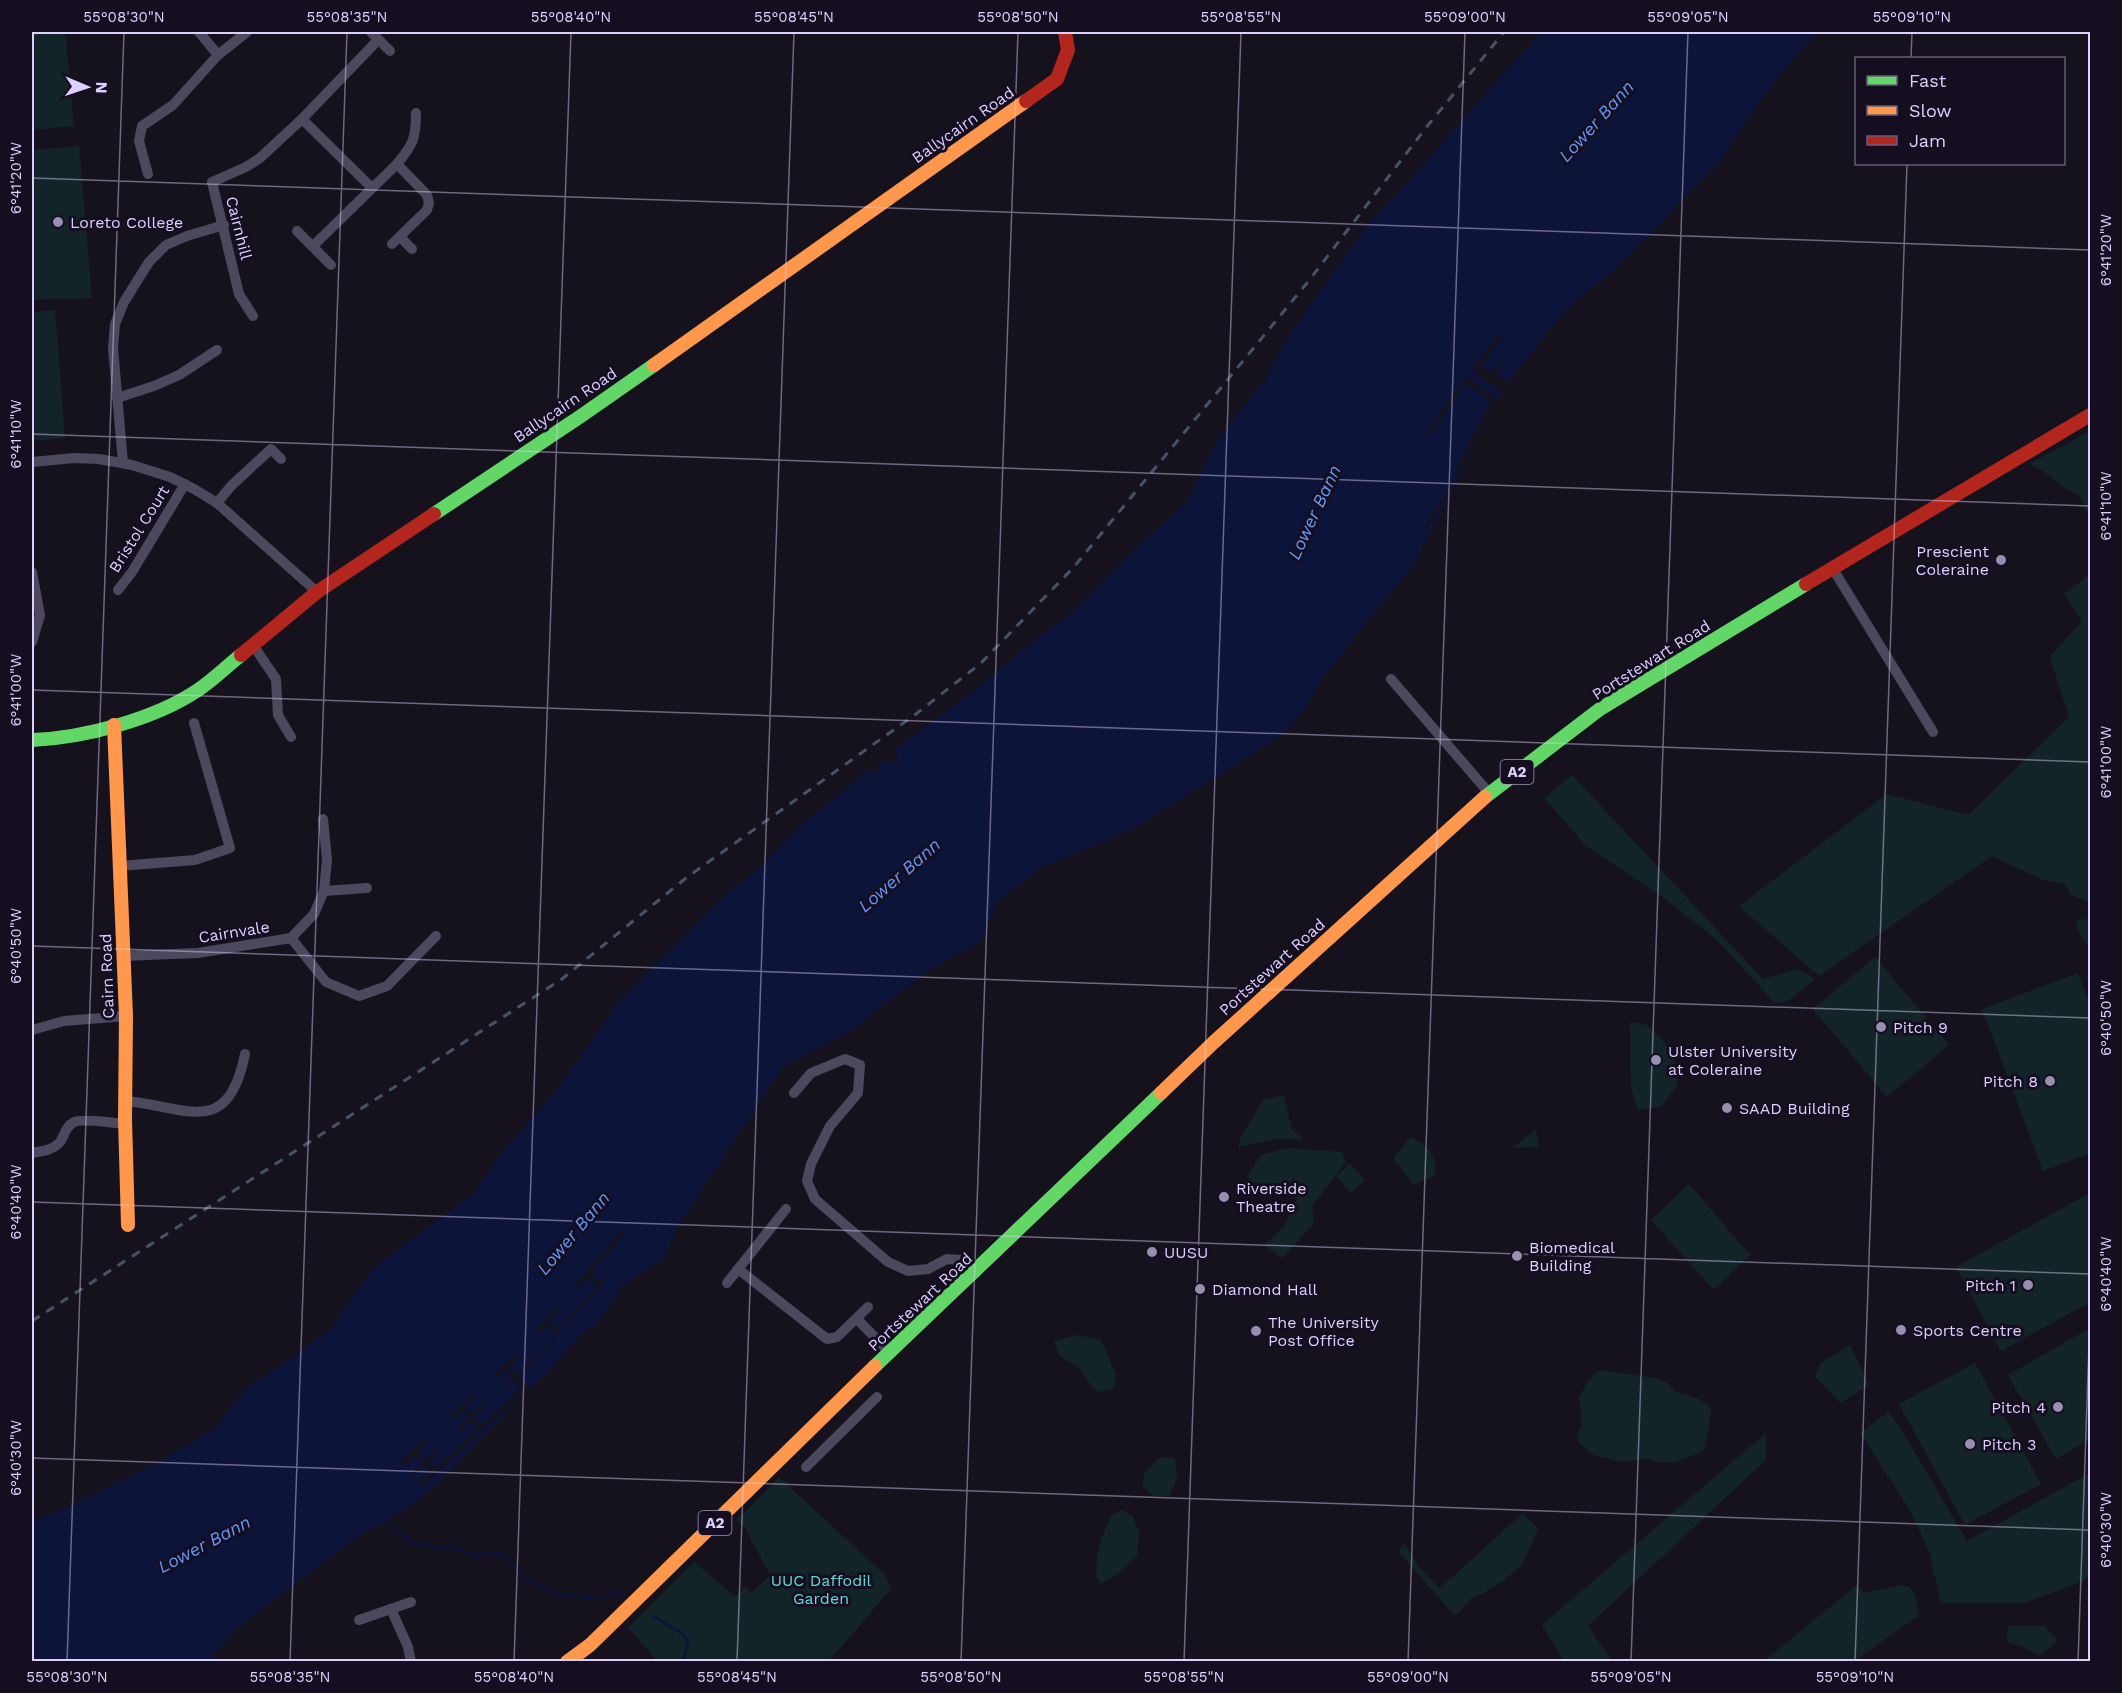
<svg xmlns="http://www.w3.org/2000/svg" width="2122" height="1693" font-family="'Work Sans',sans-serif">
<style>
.green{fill:#132429}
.water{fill:#0d143a}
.pier{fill:#16121d}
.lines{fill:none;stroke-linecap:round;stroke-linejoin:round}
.stream{stroke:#0d143a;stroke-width:3}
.street{stroke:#4c485d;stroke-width:10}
.fast{stroke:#63d668;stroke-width:14}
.slow{stroke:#ff974d;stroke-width:14}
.jam{stroke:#b3261e;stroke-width:14}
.rail{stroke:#465367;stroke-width:3;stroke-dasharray:9 8;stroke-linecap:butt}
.ticks{fill:none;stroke:#ded0fd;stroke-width:1.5;stroke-opacity:0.45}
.poi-dot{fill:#988eaf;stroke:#150e21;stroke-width:2}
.labels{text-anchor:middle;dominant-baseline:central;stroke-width:6;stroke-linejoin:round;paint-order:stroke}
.shield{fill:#150e21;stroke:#a296bb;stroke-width:1.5}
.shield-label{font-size:15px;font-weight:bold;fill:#ded0fd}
.street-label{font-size:16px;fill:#ded0fd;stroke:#150e21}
.poi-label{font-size:16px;fill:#ded0fd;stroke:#150e21;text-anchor:start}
.park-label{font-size:16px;fill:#60d9d2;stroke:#150e21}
.water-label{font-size:18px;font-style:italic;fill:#6397f8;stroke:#150e21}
.neatline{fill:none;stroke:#ded0fd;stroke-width:2}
.ticks-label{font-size:15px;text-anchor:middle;fill:#ded0fd}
</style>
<rect width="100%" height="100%" fill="#16121d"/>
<g class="green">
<path d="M32,32H65L74,126L32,130Z"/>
<path d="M79,146L92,298L32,300V150Z"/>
<path d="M55,310L65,438L32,441V312Z"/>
<path d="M2090,431V517L2080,496L2060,485L2043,471L2029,464Z"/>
<path d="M2090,574V902L2071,895L2065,884L2041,879L1992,856L1819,976L1739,906L1887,794L1968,815L2069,717L2050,657L2082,621L2064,594Z"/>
<path d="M1572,775L1763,979L1798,969L1815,979L1789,1000L1775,1003L1717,940L1664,898L1585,845L1544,798Z"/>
<path d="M2079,919L2090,920V948L2083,939L2076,926Z"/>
<path d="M1875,957L1949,1045L1887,1097L1813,1009Z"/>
<path d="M2078,973L2090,1005V1153L2043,1171L1982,1009Z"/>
<path d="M1630,1022L1647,1025L1665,1043L1680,1072L1676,1087L1662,1106L1638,1110L1631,1088Z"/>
<path d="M1284,1095L1291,1128L1303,1139H1277L1238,1147L1240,1139L1263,1100Z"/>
<path d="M1536,1129L1539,1147L1512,1148Z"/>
<path d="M1411,1137C1428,1146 1437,1155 1435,1176L1413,1185L1393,1158Z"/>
<path d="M1287,1148L1342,1152L1346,1162L1312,1206L1314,1224L1282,1258L1264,1245L1283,1228L1297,1199L1284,1189L1253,1183L1247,1178L1261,1155Z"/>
<path d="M1350,1163L1365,1180L1351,1193L1336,1176Z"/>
<path d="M1689,1184L1750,1255L1714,1290L1651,1220Z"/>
<path d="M2090,1193V1302L2001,1351L1956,1267Z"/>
<path d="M2090,1328V1439L2056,1459L2008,1375Z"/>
<path d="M1076,1335L1101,1340L1116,1374L1113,1389L1096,1392L1079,1368L1059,1355L1054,1341Z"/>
<path d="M1850,1345L1869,1385L1840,1403L1815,1376L1821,1363Z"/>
<path d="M1975,1363L2041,1484L1965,1525L1899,1404Z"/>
<path d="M1601,1370L1654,1378L1666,1382L1676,1392L1699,1399L1709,1406L1711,1414L1705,1448L1699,1453L1672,1463L1657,1462L1647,1459L1622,1462L1594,1455L1579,1443L1577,1437L1582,1424L1579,1398L1585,1386L1593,1375Z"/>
<path d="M1888,1412L1898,1424L1967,1541L2090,1473V1575L2083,1581L2025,1603H1941L1929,1551L1908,1507L1860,1433Z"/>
<path d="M1766,1433V1460L1588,1626L1612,1661H1564L1542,1625Z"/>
<path d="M1169,1457L1175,1459L1177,1479L1169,1496H1154L1143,1487L1144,1474L1159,1458Z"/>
<path d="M779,1477L883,1573L892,1588L829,1661H657L628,1627L694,1562L735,1596L745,1587L751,1593L770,1575L745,1528L737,1520Z"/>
<path d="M1122,1510L1133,1516L1139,1534L1137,1556L1116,1575L1100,1584L1096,1576L1097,1557L1103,1534L1112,1515Z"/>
<path d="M1523,1513L1538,1529L1523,1563L1507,1578L1484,1593L1471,1598L1458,1614H1453L1398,1551L1405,1544L1420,1569L1440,1588Z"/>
<path d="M1902,1585L1911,1588L1916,1597L1918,1616L1854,1661H1764L1856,1586L1865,1593Z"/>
<path d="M2008,1626H2045L2058,1641L2040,1656L2024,1647L2007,1642Z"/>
</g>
<path class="water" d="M1540,32H1817L1766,92L1720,161L1620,265L1569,307L1536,347L1479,426L1468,463L1413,565L1321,680L1305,709L1281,736L1135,828L1040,868L999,901L979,943L936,966L892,998L852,1030L783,1067L680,1223L663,1259L622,1286L598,1323L580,1335L549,1371L421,1499L349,1543L248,1620L233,1631L211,1659L205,1662H32V1520L53,1514L154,1464L213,1430L246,1389L330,1330L374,1267L474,1193L498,1157L559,1087L618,1003L724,896L756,871L795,830L867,771H879L878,761H899L895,749L974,691L1035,639L1072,613L1134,550L1188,501L1218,439L1264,381L1287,338L1365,228L1427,161L1497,80L1528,48Z"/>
<g class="pier">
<path d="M1499,334L1503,337L1481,365L1492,373L1500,364L1502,365L1495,375L1498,378L1500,376L1508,383L1534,349L1536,351L1506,395L1472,370Z"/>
<path d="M1467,377L1501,402L1499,405L1494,402L1467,456L1469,457L1468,460L1471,462L1470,465L1466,463L1428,530L1425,528L1460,467L1458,465L1491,401L1467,383L1429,436L1426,433Z"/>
<path d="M622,1230L625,1233L590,1274L600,1282L605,1277L607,1279L519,1377L531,1390L507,1417L504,1414L524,1391L423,1486L420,1483L431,1472L424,1465L413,1476L411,1474L423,1463L415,1455L403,1466L400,1463L427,1438L429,1440L418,1452L426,1460L438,1449L439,1451L428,1462L435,1469L479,1428L472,1420L460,1430L458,1428L470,1418L462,1410L451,1420L449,1417L474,1394L476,1396L465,1407L472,1415L484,1404L486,1406L474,1417L482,1425L522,1387L515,1380L507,1387L505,1385L513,1378L506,1370L497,1377L494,1374L516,1355L519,1358L509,1367L517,1375L557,1333L547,1324L538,1335L535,1332L557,1307L559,1309L549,1321L559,1329L597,1286L588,1277L578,1288L575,1286Z"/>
</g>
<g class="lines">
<g class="stream">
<path d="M385,1519L413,1543L435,1547L457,1548L474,1556L502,1553L527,1579L555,1594L601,1599L617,1590L624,1595"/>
<path d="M653,1616L680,1632L688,1640L683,1662"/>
</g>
<g class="street">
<path d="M371,32L390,51"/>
<path d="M218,55L247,32"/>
<path d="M302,119L372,188"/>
<path d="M148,174L139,141L142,126L173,105L218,55L199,32"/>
<path d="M297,231L331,265"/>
<path d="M400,237L412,249"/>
<path d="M392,244L427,210L429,203L427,195L397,164"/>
<path d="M313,246L397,164C413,145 416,138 416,113"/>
<path d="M253,316L239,294L212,182L246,167L260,158L302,119L378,40"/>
<path d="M117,398L154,386L179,375L217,350"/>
<path d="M32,462L74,458L99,459L132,465L170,477L194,489L217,503L317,592"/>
<path d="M123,463L113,348L115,324L124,302L149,262L166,245L187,236L224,225"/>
<path d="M217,503L231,486L271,449L281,459"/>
<path d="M1833,569L1933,732"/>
<path d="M32,572L40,615L32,642"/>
<path d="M118,590L132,572L185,484"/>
<path d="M253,645L276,679L278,715L291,737"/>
<path d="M1391,679L1489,793"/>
<path d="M120,866L195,860L230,848L194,723"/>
<path d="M324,891L367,888"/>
<path d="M291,938L326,982L359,996L387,986L436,936"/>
<path d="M123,956L198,953L291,938L314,914L324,891L327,859L323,819"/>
<path d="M32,1030L64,1021L126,1016"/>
<path d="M794,1093L811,1073L845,1059L860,1065L858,1093L830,1126L811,1164L807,1181L815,1199L888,1262L908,1271L928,1269L947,1259L960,1260L976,1273"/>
<path d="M125,1101C186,1106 228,1140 245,1054"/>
<path d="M32,1153C40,1151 51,1151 58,1144C65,1138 64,1127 74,1122C83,1118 114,1123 125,1124"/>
<path d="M738,1269L827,1339L837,1337L868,1307"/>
<path d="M727,1283L786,1209"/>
<path d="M857,1319L890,1353"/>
<path d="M806,1467L877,1397"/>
<path d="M391,1609L408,1647L411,1662"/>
<path d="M359,1620L411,1602"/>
</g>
<g class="fast">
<path d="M434,514L581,416L654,365"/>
<path d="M32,740C84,738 155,719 198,690C213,680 227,666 241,655"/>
<path d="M1485,797L1600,709L1806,584"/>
<path d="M875,1366L1161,1093"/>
</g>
<g class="slow">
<path d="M654,365L1026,101"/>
<path d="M114,725L126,1016L125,1119L128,1225"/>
<path d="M1161,1093L1213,1043L1485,797"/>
<path d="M567,1662L590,1645L875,1366"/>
</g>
<g class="jam">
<path d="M1026,101L1057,79L1068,50L1065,32"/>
<path d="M1806,584L2090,415"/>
<path d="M241,655L317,592L434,514"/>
</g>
<path class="rail" d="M32,1321L562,979L686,878L916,714L981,663L1073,568L1307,283L1425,129L1504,32"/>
</g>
<path class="ticks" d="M1911,58L1912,32M32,178L2090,250M32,434L2090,506M32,690L2090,762M32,946L2090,1018M32,1202L2090,1274M32,1458L2090,1530M67,1662L124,32M290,1662L347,32M514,1662L571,32M737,1662L794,32M961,1662L1018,32M1184,1662L1241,32M1408,1662L1465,32M1631,1662L1688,32M1855,1662L1907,164M2078,1662L2090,1316"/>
<g class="poi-dot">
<circle cx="58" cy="222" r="6"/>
<circle cx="2001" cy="560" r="6"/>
<circle cx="1881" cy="1027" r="6"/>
<circle cx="1656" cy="1060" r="6"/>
<circle cx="2050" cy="1081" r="6"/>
<circle cx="1727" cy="1108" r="6"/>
<circle cx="1224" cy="1197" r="6"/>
<circle cx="1152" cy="1252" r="6"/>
<circle cx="1517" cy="1256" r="6"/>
<circle cx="2028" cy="1285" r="6"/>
<circle cx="1200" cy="1289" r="6"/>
<circle cx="1901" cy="1330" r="6"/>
<circle cx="1256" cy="1331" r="6"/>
<circle cx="2058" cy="1407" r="6"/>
<circle cx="1970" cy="1444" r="6"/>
</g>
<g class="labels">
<g class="shield">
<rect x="1500.5" y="760" width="33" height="24" rx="4.5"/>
<rect x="698.5" y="1511" width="33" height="24" rx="4.5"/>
</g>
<g class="shield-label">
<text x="1517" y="772">A2</text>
<text x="715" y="1523">A2</text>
</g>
<g class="street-label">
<text transform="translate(963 125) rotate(-35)">Ballycairn Road</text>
<text transform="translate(239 228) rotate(76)">Cairnhill</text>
<text transform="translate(565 405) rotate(-34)">Ballycairn Road</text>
<text transform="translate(139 529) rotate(-58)">Bristol Court</text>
<text transform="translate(1651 660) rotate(-32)">Portstewart Road</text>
<text transform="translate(234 932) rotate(-9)">Cairnvale</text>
<text transform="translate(1272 967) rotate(-42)">Portstewart Road</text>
<text transform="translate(107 976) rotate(-92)">Cairn Road</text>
<text transform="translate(920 1302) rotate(-43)">Portstewart Road</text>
</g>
<g class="poi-label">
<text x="70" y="222">Loreto College</text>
<text x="1989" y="551" text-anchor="end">Prescient<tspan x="1989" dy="18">Coleraine</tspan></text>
<text x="1893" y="1027">Pitch 9</text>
<text x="1668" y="1051">Ulster University<tspan x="1668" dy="18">at Coleraine</tspan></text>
<text x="2038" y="1081" text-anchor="end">Pitch 8</text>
<text x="1739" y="1108">SAAD Building</text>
<text x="1236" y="1188">Riverside<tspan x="1236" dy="18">Theatre</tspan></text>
<text x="1529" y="1247">Biomedical<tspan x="1529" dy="18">Building</tspan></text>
<text x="1164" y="1252">UUSU</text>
<text x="2016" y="1285" text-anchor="end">Pitch 1</text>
<text x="1212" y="1289">Diamond Hall</text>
<text x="1268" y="1322">The University<tspan x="1268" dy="18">Post Office</tspan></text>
<text x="1913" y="1330">Sports Centre</text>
<text x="2046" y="1407" text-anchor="end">Pitch 4</text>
<text x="1982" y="1444">Pitch 3</text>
</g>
<g class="park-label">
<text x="821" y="1580">UUC Daffodil<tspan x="821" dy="18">Garden</tspan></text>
</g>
<g class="water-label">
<text transform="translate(1596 121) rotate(-48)">Lower Bann</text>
<text transform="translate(1314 512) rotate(-65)">Lower Bann</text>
<text transform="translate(899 875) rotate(-41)">Lower Bann</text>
<text transform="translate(573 1233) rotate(-50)">Lower Bann</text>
<text transform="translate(204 1544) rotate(-28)">Lower Bann</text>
</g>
</g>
<rect width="2122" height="1693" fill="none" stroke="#150e21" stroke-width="66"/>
<rect x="1855" y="57" width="210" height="108" fill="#150e21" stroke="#655c79" stroke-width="1.5"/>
<rect x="1867" y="76" width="30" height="9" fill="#63d668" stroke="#655c79" stroke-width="1.5"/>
<text x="1909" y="87" font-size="18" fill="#ded0fd">Fast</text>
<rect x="1867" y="106" width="30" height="9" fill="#ff974d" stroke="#655c79" stroke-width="1.5"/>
<text x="1909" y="117" font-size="18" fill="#ded0fd">Slow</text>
<rect x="1867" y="136" width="30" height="9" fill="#b3261e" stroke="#655c79" stroke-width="1.5"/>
<text x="1909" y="147" font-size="18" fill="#ded0fd">Jam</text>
<g transform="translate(87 87) rotate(92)" stroke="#150e21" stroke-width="4.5" paint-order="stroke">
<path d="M0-4.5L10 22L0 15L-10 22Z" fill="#ded0fd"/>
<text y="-9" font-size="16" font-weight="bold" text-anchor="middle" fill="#ded0fd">N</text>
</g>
<rect x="33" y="33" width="2056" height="1627" class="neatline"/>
<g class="ticks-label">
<text x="124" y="22">55°08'30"N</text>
<text x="347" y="22">55°08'35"N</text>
<text x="571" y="22">55°08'40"N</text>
<text x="794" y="22">55°08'45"N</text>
<text x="1018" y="22">55°08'50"N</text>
<text x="1241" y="22">55°08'55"N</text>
<text x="1465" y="22">55°09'00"N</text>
<text x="1688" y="22">55°09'05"N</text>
<text x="1912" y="22">55°09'10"N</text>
<text transform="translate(16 178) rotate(-90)" y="5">6°41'20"W</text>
<text transform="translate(2106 250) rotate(-90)" y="5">6°41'20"W</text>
<text transform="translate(16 434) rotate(-90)" y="5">6°41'10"W</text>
<text transform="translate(2106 506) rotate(-90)" y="5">6°41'10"W</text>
<text transform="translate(16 690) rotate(-90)" y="5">6°41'00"W</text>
<text transform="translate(2106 762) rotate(-90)" y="5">6°41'00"W</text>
<text transform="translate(16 946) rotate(-90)" y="5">6°40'50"W</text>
<text transform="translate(2106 1018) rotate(-90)" y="5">6°40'50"W</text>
<text transform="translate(16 1202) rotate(-90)" y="5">6°40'40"W</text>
<text transform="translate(2106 1274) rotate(-90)" y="5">6°40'40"W</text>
<text transform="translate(16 1458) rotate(-90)" y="5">6°40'30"W</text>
<text transform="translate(2106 1530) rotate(-90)" y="5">6°40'30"W</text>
<text x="67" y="1682">55°08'30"N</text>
<text x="290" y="1682">55°08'35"N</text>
<text x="514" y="1682">55°08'40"N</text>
<text x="737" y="1682">55°08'45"N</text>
<text x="961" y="1682">55°08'50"N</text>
<text x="1184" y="1682">55°08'55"N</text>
<text x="1408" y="1682">55°09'00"N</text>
<text x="1631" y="1682">55°09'05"N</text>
<text x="1855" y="1682">55°09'10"N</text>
</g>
</svg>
